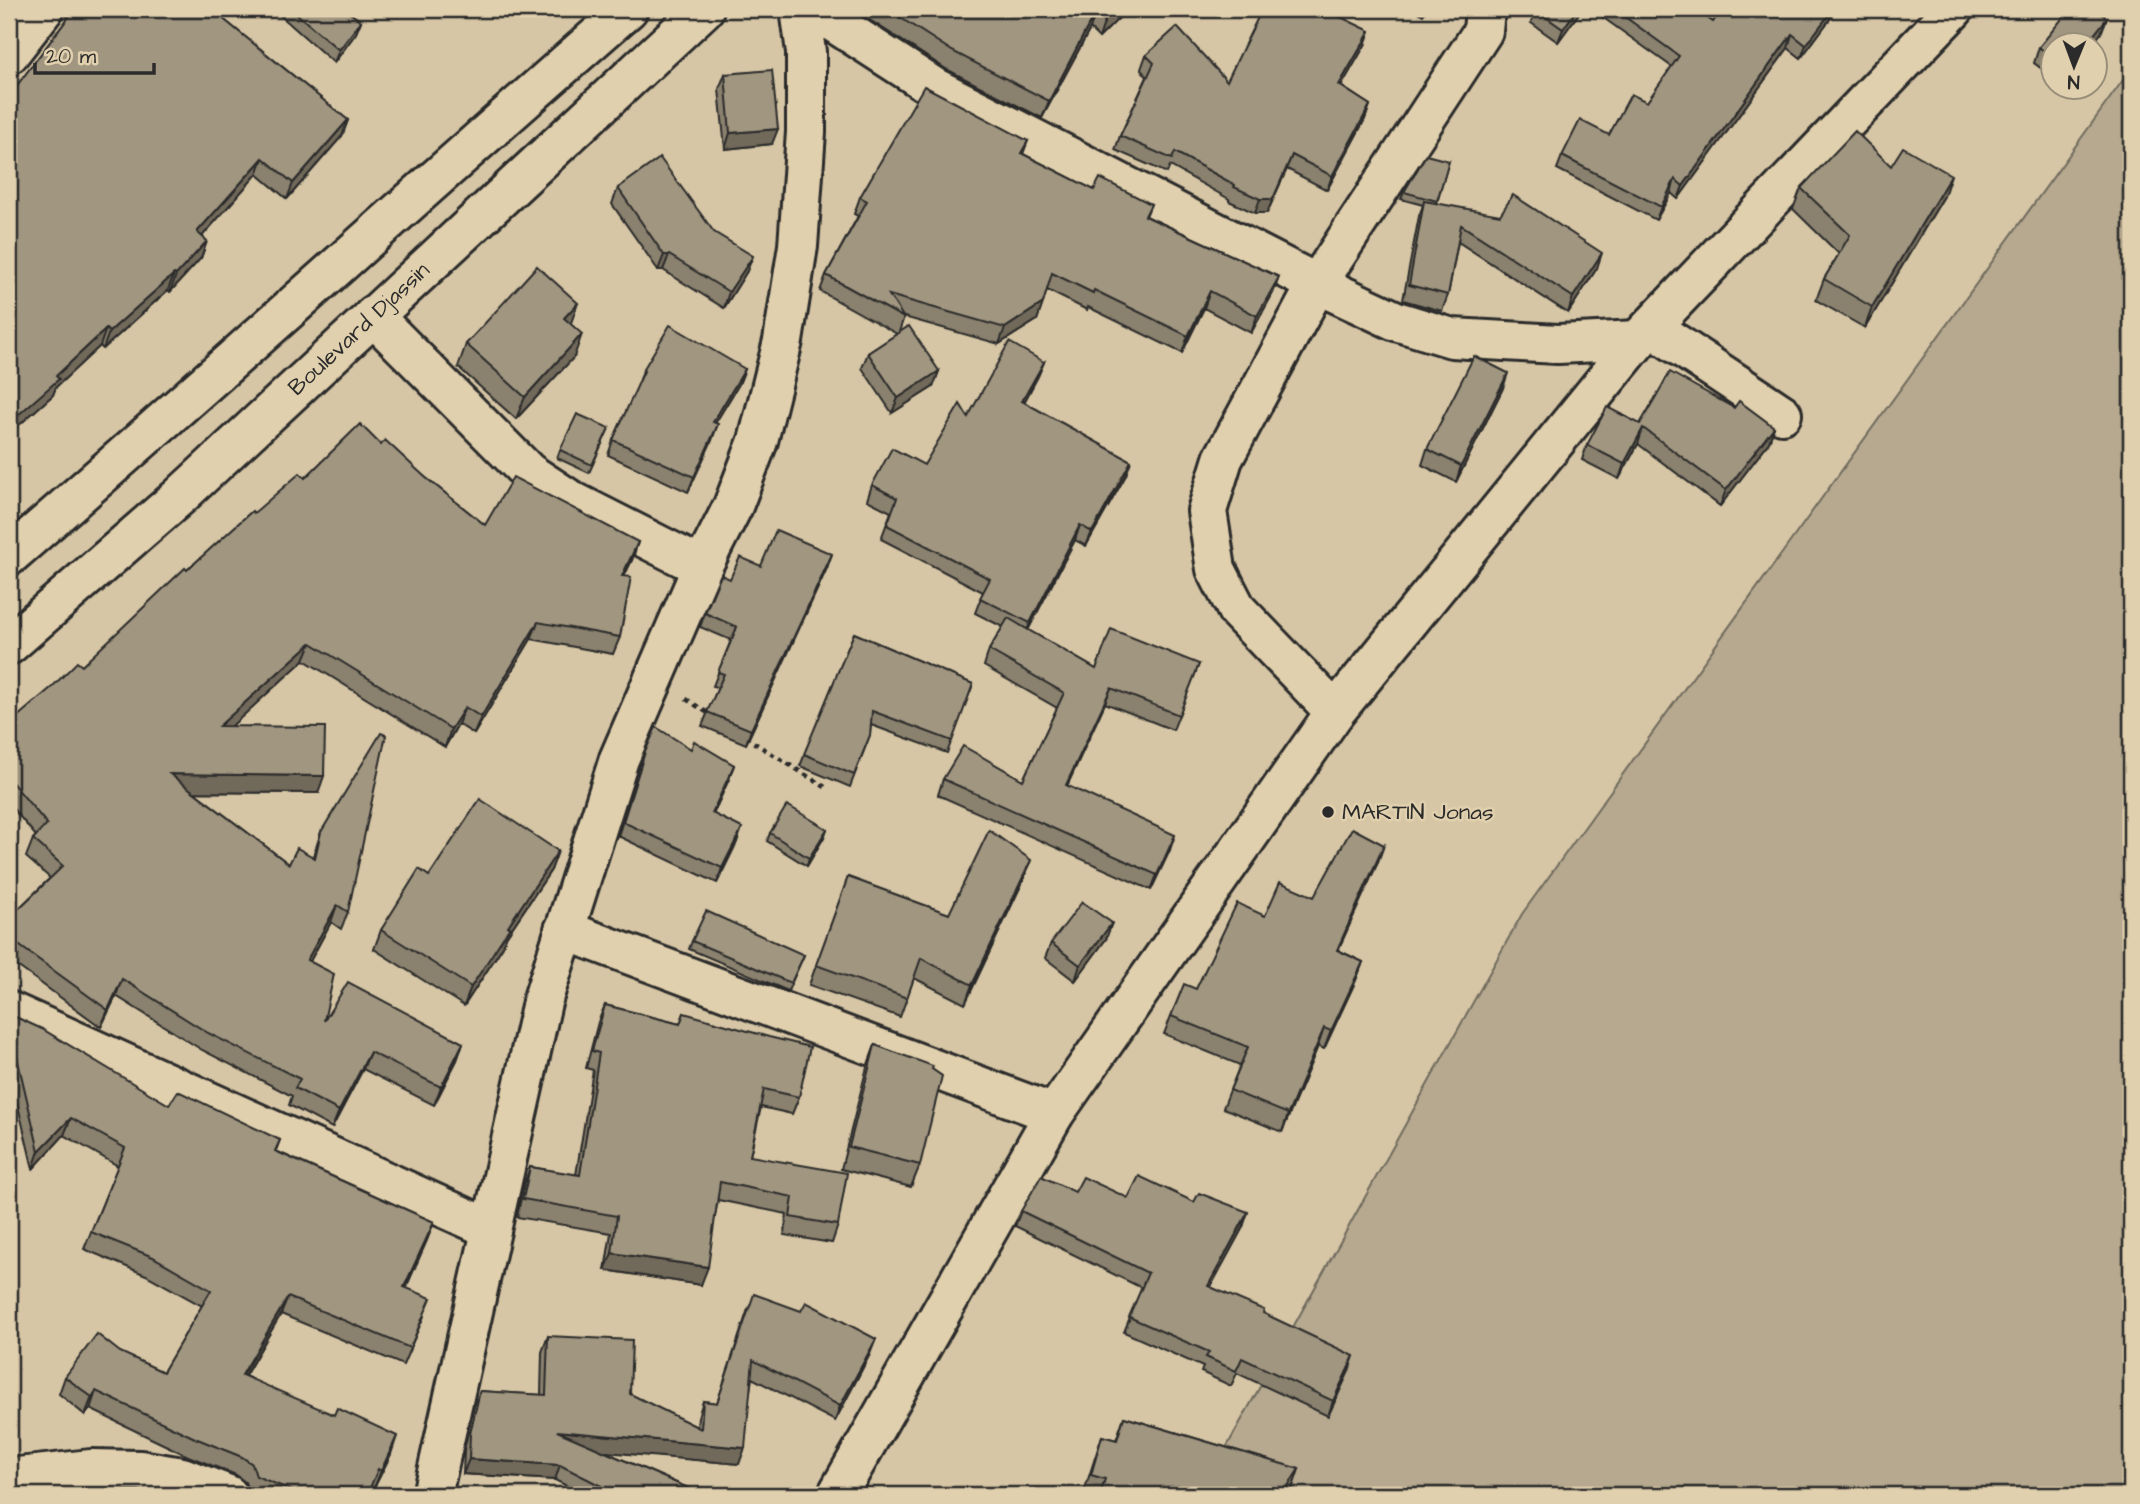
<svg xmlns="http://www.w3.org/2000/svg" width="2140" height="1504" font-family="'Architects Daughter',sans-serif">
<style>
.green{fill:#b6a98f;stroke:#706a5d;stroke-width:2}
.lines{fill:none;stroke-linecap:round;stroke-linejoin:round}
.street-casing{stroke:#2b2b2b;stroke-width:44}
.highway-casing{stroke:#2b2b2b;stroke-width:44}
.path{stroke:#2b2b2b;stroke-width:4.5;stroke-dasharray:5 5;stroke-linecap:butt}
.street{stroke:#e1d0ad;stroke-width:38}
.highway{stroke:#e1d0ad;stroke-width:38}
.wall{fill:#8a816e;stroke:#2b2b2b;stroke-width:2}
.shaded-wall{fill:#71695a;stroke:#2b2b2b;stroke-width:2}
.building{fill:#a19680;stroke:#2b2b2b;stroke-width:2}
.poi-dot{fill:#2b2b2b;stroke:#e1d0ad;stroke-width:2.5}
.labels{text-anchor:middle;dominant-baseline:central;stroke-width:5;stroke-linejoin:round;paint-order:stroke}
.street-label{font-size:23px;fill:#2b2b2b;stroke:#e1d0ad}
.poi-label{font-size:23px;fill:#2b2b2b;stroke:#e1d0ad;text-anchor:start}
</style>
<rect width="100%" height="100%" fill="#d6c6a5"/>
<filter id="ink" filterUnits="userSpaceOnUse"><feTurbulence type="fractalNoise" baseFrequency=".0143" numOctaves="2"/><feDisplacementMap in="SourceGraphic" scale="14" xChannelSelector="R" yChannelSelector="G"/><feConvolveMatrix kernelMatrix="1 2 1 2 8 2 1 2 1" color-interpolation-filters="sRGB"/></filter>
<g filter="url(#ink)">
<path class="green" d="M2131,69V1495H1200L1522,914Z"/>
<g class="lines">
<g class="street-casing">
<g id="street">
<path d="M813,9L935,88L1317,284L1396,321L1452,338L1558,344L1638,340"/>
<path d="M9,54L44,9"/>
<path d="M373,316L528,472L572,501L702,567"/>
<path d="M1651,327L1782,414"/>
<path d="M1335,712L1237,610L1216,569L1207,511L1223,459L1317,284L1483,31L1485,9"/>
<path d="M564,930L1054,1114"/>
<path d="M9,1011L491,1229"/>
<path d="M9,1478L91,1469L140,1470L182,1477L228,1495"/>
<path d="M432,1495L542,1002L619,759L702,567L733,506L758,441L783,341L798,246L806,132V52L800,9"/>
<path d="M837,1495L1054,1114L1335,712L1638,340L1954,9"/>
</g>
</g>
<g class="highway-casing">
<g id="highway">
<path d="M9,556C217,376 421,190 628,9"/>
<path d="M9,645L179,497L704,9"/>
</g>
</g>
<g class="path">
<path d="M686,699L711,715"/>
<path d="M745,737L825,787"/>
</g>
<use href="#street" class="street"/>
<use href="#highway" class="highway"/>
</g>
<g class="wall">
<path d="M66,9H211L348,120L342,136L287,199L257,174L202,236L207,241L201,258L170,292L168,290L103,349L100,346L56,387L53,395L9,434V96L68,18L65,14Z"/>
<path d="M273,9H344L361,21L356,33L334,63Z"/>
<path d="M864,9H1125L1123,14L1099,38L1090,29L1042,118L946,69L862,15Z"/>
<path d="M1412,9H1427L1423,15Z"/>
<path d="M1582,9L1558,42L1531,23L1536,10Z"/>
<path d="M1591,9H1695L1713,22L1722,9H1834L1830,19L1801,58L1788,48L1678,199L1671,193L1656,220L1557,169L1562,156L1609,135L1647,102L1672,67Z"/>
<path d="M2107,18L2101,33L2053,46V77L2034,63L2039,47Z"/>
<path d="M1365,45L1341,86L1370,105L1365,119L1327,190L1287,169L1267,213H1255L1229,201V199L1170,166L1167,173L1115,150L1120,136L1147,77L1141,69L1146,55L1227,81Z"/>
<path d="M725,74L772,144L725,149L719,89Z"/>
<path d="M2065,88H2084L2077,97Z"/>
<path d="M1028,141L1023,154L1094,190L1151,204L1146,216L1279,277L1273,293L1251,333L1204,308L1182,353L1088,307L1087,310L1047,290L1037,320L999,344L904,317L899,332L939,371L933,387L892,413L862,368L868,353L897,334L820,291L826,275L858,216L854,214L860,197Z"/>
<path d="M1449,161L1437,203L1597,268L1568,313L1458,242L1448,295L1442,311L1403,300L1419,216L1423,205L1401,199L1404,192Z"/>
<path d="M1891,166L1944,196L1865,328L1816,300L1824,279L1839,254L1793,209L1801,188Z"/>
<path d="M618,188L714,232L747,271L724,308L663,270H658L612,204Z"/>
<path d="M466,344L574,357L516,419L458,367Z"/>
<path d="M1044,362L1038,376L1024,402L1126,475L1086,546L1075,540L1028,630L1096,669L1199,664L1173,730L1105,703L1067,786L1170,850L1151,890L938,795L943,779L1023,780L1057,708L984,666L989,650L1003,627L975,613L983,592L881,539L891,512L867,500L872,485L924,465L968,417Z"/>
<path d="M745,369L739,384L715,423L712,440L688,492L608,455L613,440L638,386L643,370Z"/>
<path d="M1503,388L1456,482L1422,465L1427,449Z"/>
<path d="M1734,408L1774,427L1769,442L1720,506L1638,444L1619,479L1582,460L1587,445L1640,424Z"/>
<path d="M609,428L589,473L557,458L560,450Z"/>
<path d="M381,445L425,477L485,525L638,542L632,560L624,576L620,637L613,654L531,639L474,734L458,724L445,747L304,660L231,726L318,793L194,792L289,864L313,857L321,832L348,912L341,929L331,922L310,961L324,1021L463,1043L457,1060L434,1105L363,1069L332,1128L289,1105L292,1096L202,1050L116,996L101,1027L9,960V918L50,878L26,857L33,839L36,836L9,804V724L82,666L187,570L254,513L305,478Z"/>
<path d="M761,566L827,568L746,744L702,726L718,688L713,686L731,640L700,627L705,613L730,579Z"/>
<path d="M854,633L973,684L947,753L871,725L870,735L850,787L800,766Z"/>
<path d="M691,749L734,765L729,779L713,814L737,842L717,883L618,836L645,752Z"/>
<path d="M827,829L824,837L807,866L767,841L770,833Z"/>
<path d="M1384,845L1377,864L1338,950L1363,962L1356,980L1324,1049L1318,1046L1282,1132L1223,1108L1240,1065L1164,1034L1171,1016L1265,916L1314,897Z"/>
<path d="M558,851L551,870L506,937L503,946L464,1006L374,949L381,930L429,876Z"/>
<path d="M848,877L949,914L1024,879L965,1004L914,978L900,1017L809,985Z"/>
<path d="M1106,939L1075,981L1045,958L1051,943Z"/>
<path d="M692,941L804,955L788,991L689,949Z"/>
<path d="M605,1005L680,1024L684,1013L799,1097L792,1114L761,1107L750,1156L838,1225L832,1243L784,1235L787,1214L718,1200L701,1285L605,1270L611,1233L517,1217L524,1184L530,1167L576,1175L593,1070L586,1068L598,1022Z"/>
<path d="M9,1014L169,1105L280,1140L276,1151L434,1222L427,1240L406,1288L424,1316L403,1365L281,1314L245,1376L391,1454L374,1488L371,1487L368,1495H252L249,1494L245,1482L236,1475L188,1456L90,1409L85,1415L59,1394L65,1377L120,1352L163,1372L202,1306L146,1275L84,1249L118,1166L64,1135L33,1169L9,1068Z"/>
<path d="M875,1045L932,1069L920,1165L911,1187L841,1169L867,1067Z"/>
<path d="M1075,1192L1128,1198L1243,1227L1210,1287L1263,1313L1349,1371L1328,1416L1237,1373L1231,1386L1201,1372L1203,1367L1124,1332L1142,1288L1015,1226L1021,1211Z"/>
<path d="M748,1309L870,1354L835,1421L752,1378L739,1464L603,1451L704,1495H585L555,1480L463,1474L464,1450L474,1406L480,1391L541,1395L542,1352L548,1336L630,1394L697,1427L698,1417L703,1401L717,1403Z"/>
<path d="M1124,1417L1299,1469L1291,1492L1289,1495H1083L1102,1436L1116,1440Z"/>
</g>
<g class="shaded-wall">
<path d="M1117,9H1125L1123,14L1099,38L1105,20Z"/>
<path d="M1577,9H1582L1558,42L1563,29Z"/>
<path d="M1833,9H1834L1830,19L1801,58L1806,45Z"/>
<path d="M1096,11L1090,29L1042,118L1049,101Z"/>
<path d="M2107,18L2101,33L2092,46H2085Z"/>
<path d="M361,21L356,33L334,63L339,50Z"/>
<path d="M1370,31L1365,45L1334,99L1339,85Z"/>
<path d="M1792,34L1788,48L1678,199L1683,186Z"/>
<path d="M2101,57L2096,73L2095,75V66Z"/>
<path d="M2080,88H2084L2077,97Z"/>
<path d="M1370,105L1365,119L1327,190L1332,176Z"/>
<path d="M348,120L342,136L287,199L293,183Z"/>
<path d="M778,129L772,144L725,149L730,133Z"/>
<path d="M1292,155L1267,213H1255L1260,199Z"/>
<path d="M263,158L257,174L191,249L197,232Z"/>
<path d="M1951,175L1944,196L1865,328L1872,307Z"/>
<path d="M1675,179L1671,193L1656,220L1661,207Z"/>
<path d="M207,241L201,258L170,292L176,275Z"/>
<path d="M1602,253L1597,268L1568,313L1573,297Z"/>
<path d="M664,255H669L663,270H658Z"/>
<path d="M753,256L747,271L724,308L729,292Z"/>
<path d="M174,274L168,290L103,349L109,332Z"/>
<path d="M1279,277L1273,293L1251,333L1257,316Z"/>
<path d="M1210,291L1204,308L1182,353L1188,336Z"/>
<path d="M578,303L570,326L564,318Z"/>
<path d="M1043,303L1037,320L999,344L1005,328Z"/>
<path d="M106,329L100,346L56,387L53,395L9,434V423L56,376Z"/>
<path d="M582,334L574,357L516,419L525,397Z"/>
<path d="M1044,362L1038,376L1017,416L1022,401Z"/>
<path d="M745,369L739,384L707,437L713,422Z"/>
<path d="M939,371L933,387L892,413L898,398Z"/>
<path d="M1508,373L1503,388L1456,482L1461,466Z"/>
<path d="M718,424L712,440L688,492L694,477Z"/>
<path d="M1774,427L1769,442L1720,506L1726,490Z"/>
<path d="M1643,428L1638,444L1619,479L1624,464Z"/>
<path d="M1131,461L1126,475L1086,546L1092,532Z"/>
<path d="M1080,525L1075,540L1024,638L1030,623Z"/>
<path d="M638,542L632,560L616,593L622,576Z"/>
<path d="M832,554L827,568L746,744L751,730Z"/>
<path d="M538,622L531,639L474,734L481,717Z"/>
<path d="M311,643L304,660L212,744L219,726Z"/>
<path d="M1111,688L1105,703L1060,801L1066,785Z"/>
<path d="M465,707L458,724L445,747L451,729Z"/>
<path d="M734,765L729,779L707,828L712,813Z"/>
<path d="M170,774L324,776L318,793L164,792Z"/>
<path d="M742,828L737,842L717,883L722,868Z"/>
<path d="M827,829L824,837L807,866L809,858Z"/>
<path d="M1175,835L1170,850L1151,890L1157,875Z"/>
<path d="M1384,845L1377,864L1330,968L1337,950Z"/>
<path d="M558,851L551,870L506,937L503,946L464,1006L471,987L508,926Z"/>
<path d="M1031,860L1024,879L965,1004L972,985Z"/>
<path d="M337,905L331,922L301,978L307,960Z"/>
<path d="M1112,923L1106,939L1075,981L1080,965Z"/>
<path d="M1363,962L1356,980L1324,1049L1331,1031Z"/>
<path d="M122,979L116,996L101,1027L108,1010Z"/>
<path d="M1324,1028L1318,1046L1282,1132L1288,1114Z"/>
<path d="M463,1043L457,1060L434,1105L441,1087Z"/>
<path d="M370,1052L363,1069L332,1128L339,1111Z"/>
<path d="M71,1118L64,1135L33,1169L39,1151Z"/>
<path d="M1248,1212L1243,1227L1203,1301L1208,1286Z"/>
<path d="M434,1222L427,1240L398,1305L404,1287Z"/>
<path d="M612,1253L708,1267L701,1285L605,1270Z"/>
<path d="M288,1297L281,1314L235,1392L242,1375Z"/>
<path d="M876,1339L870,1354L835,1421L840,1406Z"/>
<path d="M1354,1356L1349,1371L1328,1416L1333,1401Z"/>
<path d="M96,1391L90,1409L85,1415L92,1397Z"/>
<path d="M557,1431L745,1448L739,1464L551,1447Z"/>
<path d="M397,1436L391,1454L374,1488L381,1471Z"/>
<path d="M469,1459L560,1465L555,1480L463,1474Z"/>
<path d="M1299,1469L1291,1492L1289,1495H1282Z"/>
</g>
<g class="building">
<path d="M75,9H211L348,120L293,183L263,158L197,232L207,241L176,275L174,274L109,332L106,329L56,376L59,379L9,423V96Z"/>
<path d="M291,9H344L361,21L339,50Z"/>
<path d="M887,9H1117L1105,20L1096,11L1049,101L952,51Z"/>
<path d="M1262,9H1324L1370,31L1339,85L1370,105L1332,176L1292,155L1273,199H1260L1234,187L1235,185L1175,152L1172,159L1120,136L1154,63L1146,55L1177,27L1227,81Z"/>
<path d="M1537,9H1577L1563,29L1536,10Z"/>
<path d="M1614,9H1695L1713,22L1722,9H1833L1806,45L1792,34L1683,186L1675,179L1661,207L1562,156L1580,120L1609,135L1631,94L1647,102L1679,56Z"/>
<path d="M2070,9H2095L2107,18L2086,45L2087,46H2053V58L2039,47Z"/>
<path d="M2095,52L2101,57L2095,66Z"/>
<path d="M772,70L778,129L730,133L725,74Z"/>
<path d="M924,86L1028,141L1021,153L1094,190L1100,178L1151,204L1145,216L1279,277L1257,316L1210,291L1188,336L1094,290L1093,293L1052,273L1043,303L1005,328L889,295L904,318L826,275L867,201L860,197Z"/>
<path d="M1855,131L1891,166L1903,147L1951,175L1872,307L1824,279L1850,235L1801,188Z"/>
<path d="M1426,155L1449,161L1437,201L1404,192Z"/>
<path d="M660,158L714,232L753,256L729,292L669,255H664L618,188Z"/>
<path d="M1513,195L1602,253L1573,297L1461,225L1448,295L1409,285L1424,201L1500,215Z"/>
<path d="M537,266L578,303L564,318L582,334L525,397L466,344Z"/>
<path d="M670,325L745,369L713,422L718,424L694,477L613,440L644,371L643,370Z"/>
<path d="M909,326L939,371L898,398L868,353Z"/>
<path d="M1009,342L1044,362L1022,401L1131,461L1092,532L1080,525L1030,623L980,598L990,579L887,525L897,498L872,485L892,448L924,465L960,404L968,417Z"/>
<path d="M1474,356L1508,373L1461,466L1427,449Z"/>
<path d="M1670,372L1734,408L1739,401L1774,427L1726,490L1643,428L1624,464L1587,445L1607,407L1640,424Z"/>
<path d="M577,414L609,428L592,465L560,450Z"/>
<path d="M360,424L381,445L385,440L425,477L485,525L513,477L638,542L622,576L631,577L620,637L538,622L481,717L465,707L451,729L311,643L219,726L325,727L324,776L170,774L289,864L297,848L315,858L321,832L381,733L386,735L348,912L337,905L307,960L334,974L324,1021L348,982L463,1043L441,1087L370,1052L339,1111L295,1088L300,1079L208,1033L122,979L108,1010L9,938V918L63,866L33,839L47,824L9,779V724L52,687L77,662L82,666L185,568L187,570L252,511L254,513L300,473L305,478Z"/>
<path d="M776,530L832,554L751,730L707,712L724,674L718,672L737,627L705,613L721,575L730,579L740,557L761,566Z"/>
<path d="M1008,618L1096,669L1111,629L1199,664L1179,715L1111,688L1066,785L1175,835L1157,875L943,779L963,746L1023,780L1064,693L989,650Z"/>
<path d="M854,633L973,684L952,741L872,711L870,735L854,775L804,754Z"/>
<path d="M656,727L691,749L694,741L734,765L712,813L742,828L722,868L623,822L645,752Z"/>
<path d="M480,799L558,851L508,926L510,927L471,987L381,930L419,869L429,876Z"/>
<path d="M787,805L827,829L809,858L770,833Z"/>
<path d="M1352,828L1384,845L1337,950L1363,962L1331,1031L1324,1028L1288,1114L1230,1090L1248,1047L1171,1016L1184,984L1196,989L1237,903L1265,916L1280,882L1314,897Z"/>
<path d="M989,830L1031,860L972,985L921,958L907,998L816,965L848,877L949,914Z"/>
<path d="M1082,902L1112,923L1080,965L1051,943Z"/>
<path d="M706,911L804,955L791,983L692,941Z"/>
<path d="M605,1005L680,1024L684,1013L769,1037L810,1047L799,1097L764,1089L750,1156L847,1173L838,1225L790,1217L793,1197L720,1182L708,1267L612,1253L617,1216L523,1199L530,1167L580,1175L599,1053L592,1051Z"/>
<path d="M9,1014L42,1029L169,1105L178,1091L280,1140L275,1151L434,1222L404,1287L431,1298L410,1348L288,1297L242,1375L334,1415L337,1408L397,1436L381,1471L378,1469L367,1495H303L256,1476L252,1464L242,1457L195,1438L96,1391L92,1397L65,1377L97,1334L120,1352L163,1372L211,1290L153,1257L91,1232L125,1148L71,1118L39,1151L9,1023Z"/>
<path d="M875,1045L933,1066L932,1069L942,1076L920,1165L849,1147Z"/>
<path d="M1041,1176L1075,1192L1083,1177L1128,1198L1139,1176L1194,1202L1199,1193L1248,1212L1208,1286L1264,1310L1263,1313L1354,1356L1333,1401L1242,1358L1236,1371L1206,1357L1209,1352L1129,1317L1148,1273L1021,1211Z"/>
<path d="M754,1294L801,1311L806,1302L876,1339L840,1406L753,1360L745,1448L557,1431L704,1495H619L560,1465L469,1459L470,1434L480,1391L546,1395L548,1336L632,1340L630,1394L701,1429L703,1401L717,1403Z"/>
<path d="M1124,1417L1299,1469L1282,1495H1100L1105,1479L1091,1475L1102,1436L1117,1440Z"/>
</g>
</g>
<circle class="poi-dot" cx="1328" cy="812" r="7"/>
<g class="labels">
<g class="street-label">
<text transform="translate(359 329) rotate(-43)">Boulevard Djassin</text>
</g>
<g class="poi-label">
<text x="1342" y="812">MARTIN Jonas</text>
</g>
</g>
<rect width="2140" height="1504" fill="none" stroke="#e1d0ad" stroke-width="35"/>
<rect x="18" y="18" width="2105" height="1469" fill="none" stroke="#2b2b2b" stroke-width="2.5" filter="url(#ink)"/>
<g transform="translate(2074 66) rotate(181)"><circle r="33" fill="#e1d0ad" stroke="#988e79" stroke-width="2"/>
<path d="M0-5L12 26L0 18L-12 26Z" fill="#2b2b2b"/>
<text y="-10" font-size="19" font-weight="bold" text-anchor="middle" fill="#2b2b2b">N</text>
</g>
<path d="M35 63v10h119v-10" fill="none" stroke="#2b2b2b" stroke-width="3.5"/>
<text x="46" y="63" font-size="21" fill="#2b2b2b" stroke="#e1d0ad" stroke-width="5" paint-order="stroke">20 m</text>
</svg>
